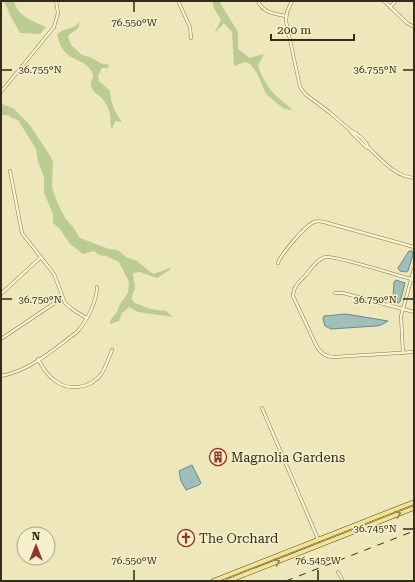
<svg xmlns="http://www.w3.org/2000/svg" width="415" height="582" font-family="'Roboto Serif',serif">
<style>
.green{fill:#bbcc90}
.water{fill:#a0bfba;stroke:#688c89}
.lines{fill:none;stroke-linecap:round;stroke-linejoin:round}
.street-casing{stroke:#857655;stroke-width:3.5}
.primary-casing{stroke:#52432a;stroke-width:5}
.street{stroke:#f9f3cf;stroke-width:2.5}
.primary{stroke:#f3e491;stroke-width:4}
.rail{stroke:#342b1b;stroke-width:1;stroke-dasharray:7 7;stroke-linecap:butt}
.oneway{stroke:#948856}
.ticks{fill:none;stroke:#342b1b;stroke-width:1.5}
.labels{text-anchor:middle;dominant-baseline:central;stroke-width:3;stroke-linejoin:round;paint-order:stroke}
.poi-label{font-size:13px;fill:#342b1b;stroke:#f5f0cb;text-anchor:start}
.ticks-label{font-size:10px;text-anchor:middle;fill:#342b1b;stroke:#f5f0cb;stroke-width:3;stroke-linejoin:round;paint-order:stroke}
</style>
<rect width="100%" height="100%" fill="#eee7bc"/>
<g class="green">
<path d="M4,1H14C18,17 33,21 46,27L40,34L20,33L11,17Z"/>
<path d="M212,1H219L238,32V49L250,58L264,54L258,66C267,90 274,94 293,110L284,109L266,94L257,73L250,64L245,62L234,66L232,32L224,23L214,34L221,20L214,8Z"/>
<path d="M79,21C80,32 74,29 68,36L71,45L82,55L90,57L100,63L109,65L108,68H102L98,76L99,81L110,91C111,105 114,110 122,122L116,121L114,123L112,129C109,124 111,119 110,114C109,110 107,106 105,102C102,96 93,94 91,86C90,81 95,77 92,72C84,59 75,62 65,52C61,48 59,41 57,35L61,31L76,26Z"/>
<path d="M2,104L13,108L29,124L49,154L53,162L52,187L57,202L65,218L73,227L80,238L109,249L118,250L126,257L137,261L149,271L154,274L169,268L171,269L157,278L140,272L133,273L135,289L132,295V300L135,303L150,309L166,311L173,317L138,312L129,307L122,313L119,321L110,324V321L117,312L120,304L128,293L129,282L119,262L106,256L99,255L94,251L83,254L70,244L60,229L53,223V214L44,193V177L38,162L36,149L18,120L12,118L8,115H2L1,118Z"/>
</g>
<g class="water">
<path d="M409,251H412L413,255L408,271L406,272L400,271L398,268Z"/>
<path d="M396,280L405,283L400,302L398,303L394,302L393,300L394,282Z"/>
<path d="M346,314L388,321L381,325L376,326L331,329L325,326L323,319L324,316Z"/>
<path d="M192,465L201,483L199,485L186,490L181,481L179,471Z"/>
</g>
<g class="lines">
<g class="street-casing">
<g id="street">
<path d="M178,1L190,27L191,38"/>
<path d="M258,1C263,13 275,14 286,16"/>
<path d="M292,1L287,12L286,21L300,87L305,94L329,112L350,130C357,133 366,141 369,148"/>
<path d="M384,1L407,23L414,27"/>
<path d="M390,7L396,1"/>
<path d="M1,92L54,27L58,13L56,1"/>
<path d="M350,130L352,133L366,147L369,148C383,161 394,176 414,178"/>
<path d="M10,171L22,233L54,274L65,303L72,309L86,318"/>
<path d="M278,263C281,254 306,225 314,222C317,221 320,221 324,222L414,247"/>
<path d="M414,280C400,276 334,255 325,257C317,259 310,270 305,276C299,282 293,287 293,296L316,345C320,353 325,357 334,357L414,352"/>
<path d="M335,293H343L414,312"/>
<path d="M1,294L40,258"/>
<path d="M1,339L62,298"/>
<path d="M403,353L401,316L414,269"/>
<path d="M38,359C42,366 46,374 53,379C67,392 91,389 102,373C106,366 109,358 112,350"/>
<path d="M1,376C30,371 54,349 77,332C87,321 97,301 97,287"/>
<path d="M262,408L318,539"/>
<path d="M338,572L343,581"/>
</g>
</g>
<g class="primary-casing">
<g id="primary">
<path d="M213,581L414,502"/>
<path d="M228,581L414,508"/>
</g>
</g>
<use href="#street" class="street"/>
<use href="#primary" class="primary"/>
<path class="rail" d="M286,581L414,531"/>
</g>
<defs><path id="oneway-chevron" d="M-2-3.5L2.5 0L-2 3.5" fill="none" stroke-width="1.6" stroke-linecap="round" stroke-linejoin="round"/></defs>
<g class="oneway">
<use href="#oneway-chevron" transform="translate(398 514) rotate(-21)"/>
<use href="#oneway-chevron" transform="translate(277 562) rotate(-21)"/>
</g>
<path class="ticks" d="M134,2V12M2,70H12M403,70H413M2,299H12M403,299H413M403,529H413M134,570V580M318,570V580"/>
<defs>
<g id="building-ring" transform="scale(0.9)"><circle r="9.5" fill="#f5f0cb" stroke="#953525" stroke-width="1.5"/><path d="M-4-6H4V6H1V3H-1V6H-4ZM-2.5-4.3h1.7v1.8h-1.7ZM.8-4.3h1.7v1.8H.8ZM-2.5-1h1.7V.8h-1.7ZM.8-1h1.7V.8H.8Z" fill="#953525"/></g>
<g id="church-ring" transform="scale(0.9)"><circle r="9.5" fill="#f5f0cb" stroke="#953525" stroke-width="1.5"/><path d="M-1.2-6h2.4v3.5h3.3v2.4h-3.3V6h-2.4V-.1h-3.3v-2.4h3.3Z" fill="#953525"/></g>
</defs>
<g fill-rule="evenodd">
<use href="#building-ring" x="218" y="457"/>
<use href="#church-ring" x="186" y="538"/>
</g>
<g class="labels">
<g class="poi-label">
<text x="231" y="457">Magnolia Gardens</text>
<text x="199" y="538">The Orchard</text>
</g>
</g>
<g class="ticks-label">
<text x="134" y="26">76.550°W</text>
<text x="40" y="73">36.755°N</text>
<text x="375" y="73">36.755°N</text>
<text x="40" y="303">36.750°N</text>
<text x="375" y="303">36.750°N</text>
<text x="375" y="532">36.745°N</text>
<text x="134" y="564">76.550°W</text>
<text x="318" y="564">76.545°W</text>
</g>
<rect width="415" height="582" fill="none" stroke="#342b1b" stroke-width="4"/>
<g transform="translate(36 546)"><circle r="19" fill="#f5f0cb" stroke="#a8a185"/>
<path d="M0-3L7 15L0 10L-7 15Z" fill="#953525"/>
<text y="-6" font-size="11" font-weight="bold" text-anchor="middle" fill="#342b1b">N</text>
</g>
<path d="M271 34v6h83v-6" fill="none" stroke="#342b1b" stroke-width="2"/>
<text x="277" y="34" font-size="12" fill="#342b1b" stroke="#f5f0cb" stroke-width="3" paint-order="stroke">200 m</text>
</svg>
